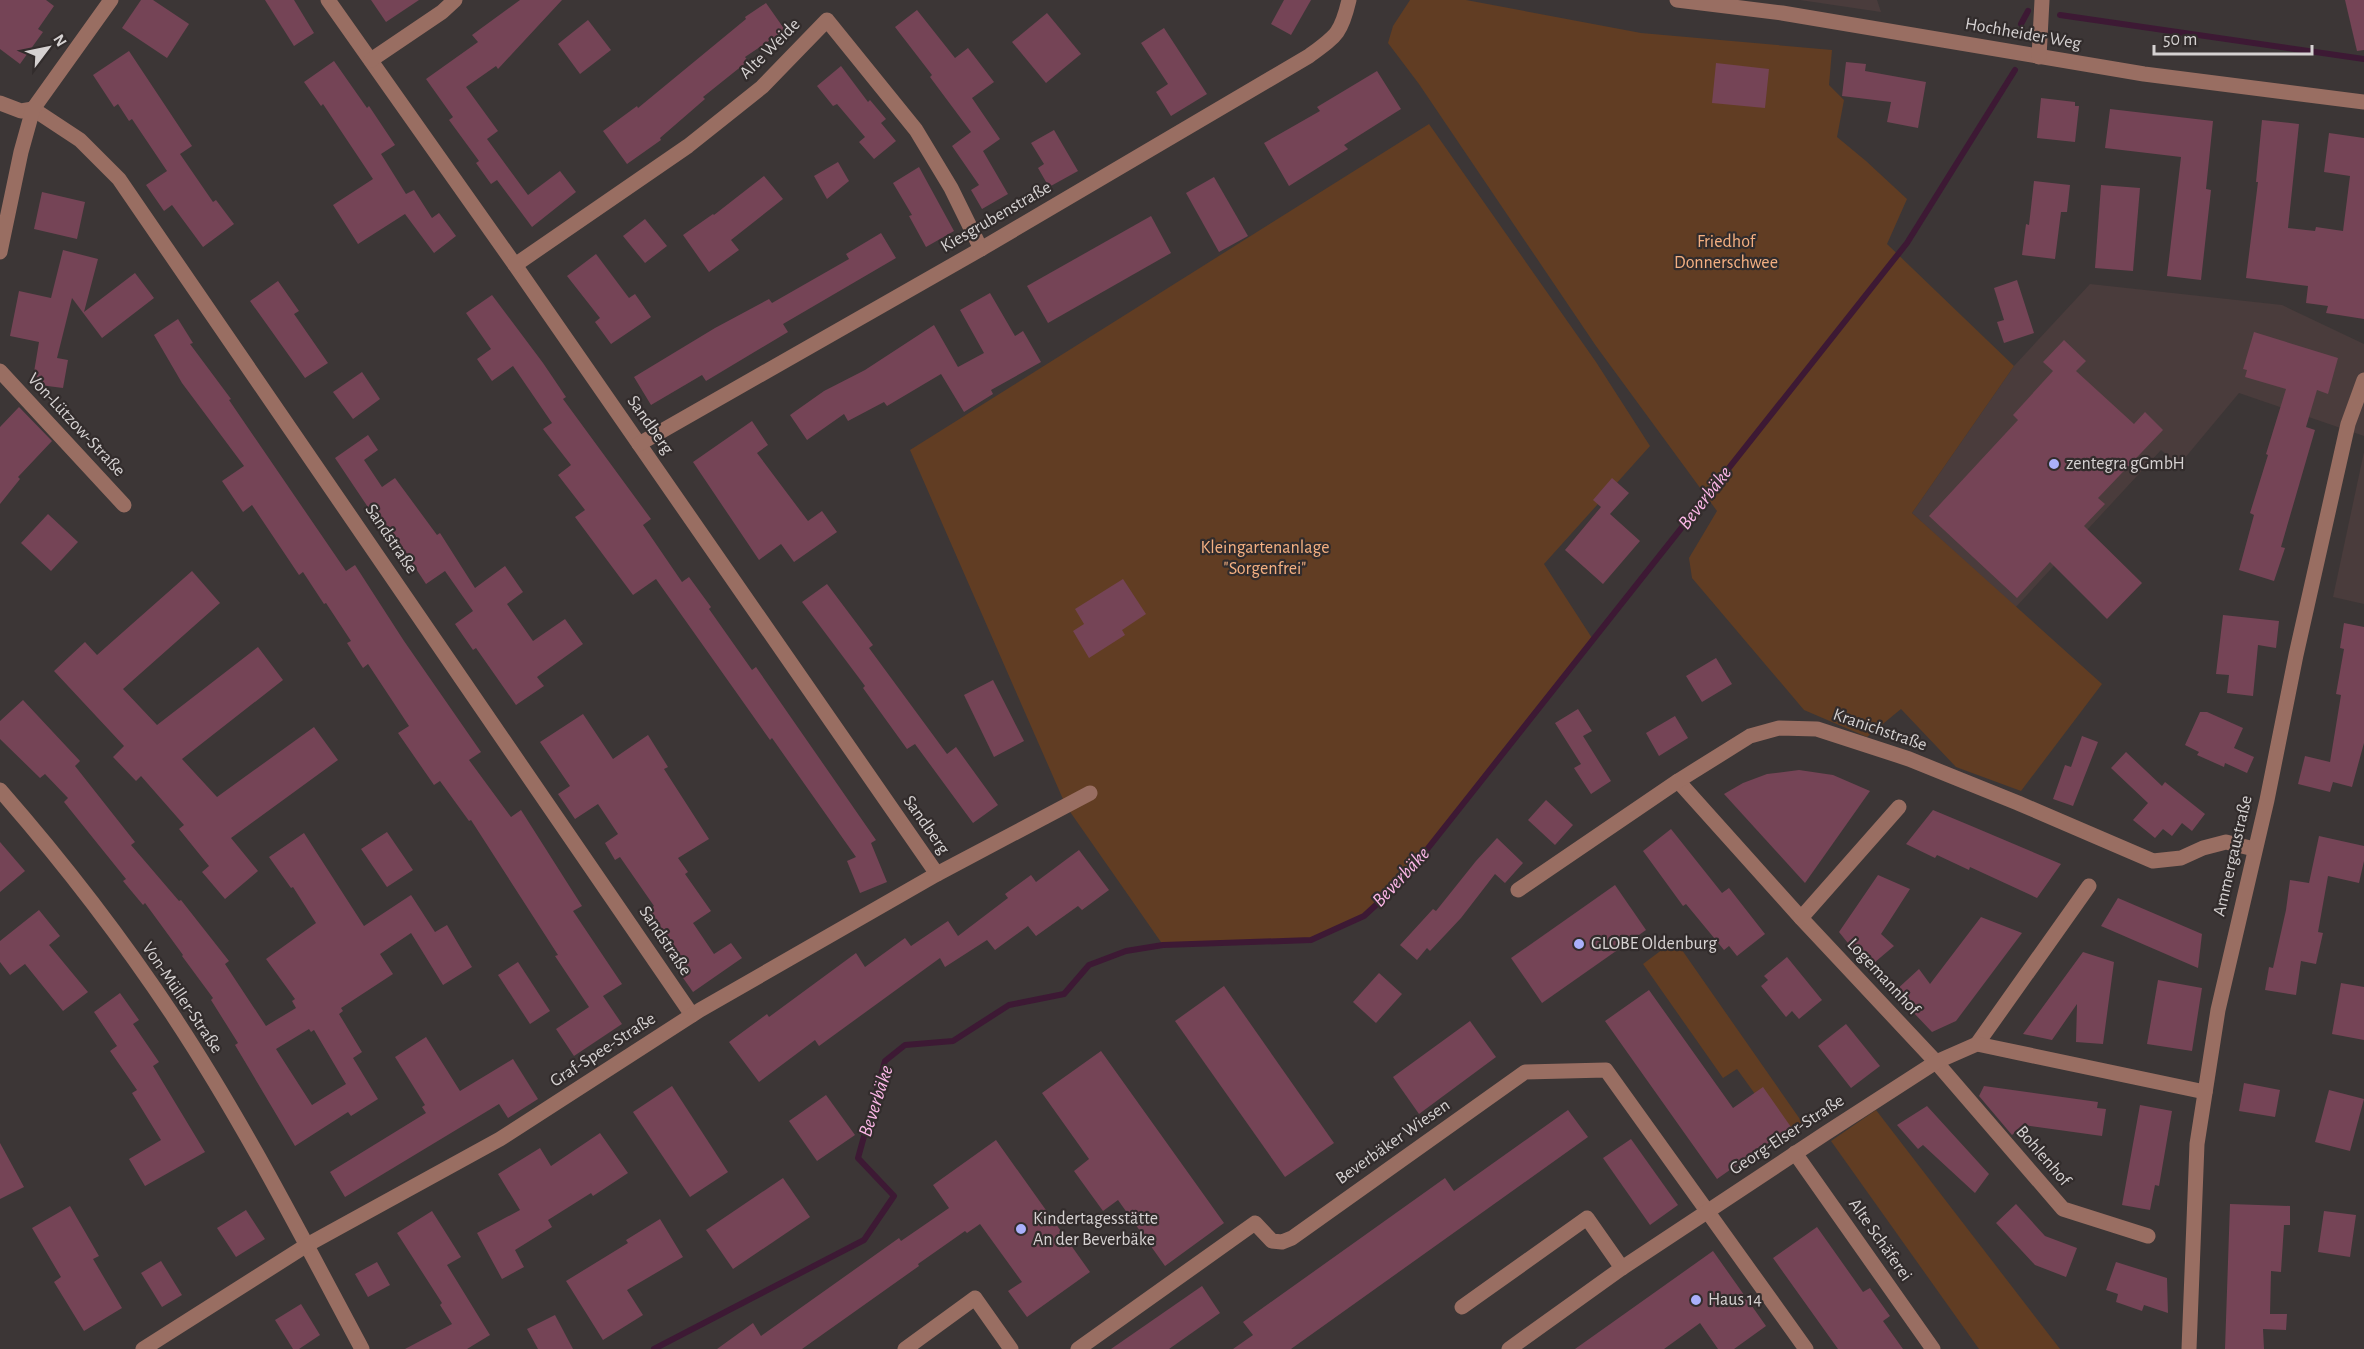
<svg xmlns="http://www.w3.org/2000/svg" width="2364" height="1349" font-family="'Alegreya Sans',sans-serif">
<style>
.built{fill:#4a3c3c}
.green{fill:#613d23}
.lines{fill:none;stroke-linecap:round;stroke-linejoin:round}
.stream{stroke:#3d1934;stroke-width:6}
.building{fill:#754456;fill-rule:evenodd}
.minor{stroke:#996e62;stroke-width:15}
.poi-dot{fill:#aab0fb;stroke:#322c2c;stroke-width:2}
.labels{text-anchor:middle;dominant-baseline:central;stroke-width:4.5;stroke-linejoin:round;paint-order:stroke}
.street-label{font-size:18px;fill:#d6d2d2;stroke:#322c2c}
.park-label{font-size:18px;fill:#f4b082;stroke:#322c2c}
.poi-label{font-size:18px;fill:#d6d2d2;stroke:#322c2c;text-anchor:start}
.water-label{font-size:20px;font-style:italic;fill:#fbb6e6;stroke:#322c2c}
</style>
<rect width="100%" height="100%" fill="#3c3636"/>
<g class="built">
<path d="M1800,0H1877L1881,12Z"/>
<path d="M2090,284L2282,305L2364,344V436L2239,393L2179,465L2161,450L2015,608L1912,513L2014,366Z"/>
<path d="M2364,452V604L2333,597Z"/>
</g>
<g class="green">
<path d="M1410,0H1466L1641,33L1832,50L1829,85L1844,100L1837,137L1866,161L1907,199L1887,244L2014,366L1912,513L2102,684L2021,791L1956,767L1901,709L1867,737L1804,710L1692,578L1689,558L1717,511L1596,346L1419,84L1388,43L1393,26Z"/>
<path d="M1429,124L1596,362L1650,446L1544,564L1592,638L1498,755L1402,881L1368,912L1311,940L1163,945L1066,806L910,450Z"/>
<path d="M1675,940L1804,1125C1792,1133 1785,1142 1770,1135L1760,1101L1737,1069L1723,1078L1643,964Z"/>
<path d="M1876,1110L2060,1349H1979L1831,1141Z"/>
</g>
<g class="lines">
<g class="stream">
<path d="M2060,15L2364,59"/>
<path d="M2021,24L2028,11"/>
<path d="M654,1349L864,1240L894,1196L858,1158L885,1061L905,1045L953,1041L1009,1005L1064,994L1089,965L1126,951L1163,945L1311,940L1364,916L1402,881L1907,243L2015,70"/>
</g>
</g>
<g class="building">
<path d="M0,0H46L54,6L38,29L43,32L20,64L0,49Z"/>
<path d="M141,0H153L189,24L167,58L122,28Z"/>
<path d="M265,0H294L314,33L294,46Z"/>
<path d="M371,0H419L386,22Z"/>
<path d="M520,0H562L498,69L496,66L466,87L498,131L487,139L528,195L560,171L576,192L532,227L497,180L491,184L476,163L479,161L449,120L453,117L426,79L478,42L472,35Z"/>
<path d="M1284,0H1311L1291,35L1271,24Z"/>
<path d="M2345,0H2364V50L2357,51Z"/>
<path d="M766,3L785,30L745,57L748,61L703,97L705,99L660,138L661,140L627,164L603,131L637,106L638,108L746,19L745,17Z"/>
<path d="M917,10L955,58L968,48L994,82L972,98L1000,139L983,151L1008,194L982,209L971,190L979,185L952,146L971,132L930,77L932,75L895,27Z"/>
<path d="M1047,13L1081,54L1046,83L1012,42Z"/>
<path d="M588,20L611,50L580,74L558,44Z"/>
<path d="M1164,28L1207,94L1171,116L1156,92L1168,84L1141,43Z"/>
<path d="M129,51L192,146L180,154L213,202L216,200L234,224L203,247L172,205L164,211L146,185L167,171L132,119L129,121L118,104L114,107L93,75Z"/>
<path d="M334,61L367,108L369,106L395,145L381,154L406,194L414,190L432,218L439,213L456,236L434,253L405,214L358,244L333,205L373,179L323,104L321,106L304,82Z"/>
<path d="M1846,62L1866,64L1865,71L1926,82L1918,128L1887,122L1891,102L1842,96Z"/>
<path d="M1716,63L1769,69L1765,108L1712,103Z"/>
<path d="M841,66L868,102L870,100L886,119L881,123L896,141L874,159L859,142L865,137L837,104L833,106L817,86Z"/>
<path d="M1377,71L1401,109L1344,145L1348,149L1289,186L1264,143L1320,111L1317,107Z"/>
<path d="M2041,98L2075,102V106H2079L2075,142L2037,138Z"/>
<path d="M2110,109L2213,121L2206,189L2211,190L2201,280L2167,276L2181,157L2105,148Z"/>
<path d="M2262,120L2299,124L2288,228L2315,231L2316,227L2343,231L2350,176L2324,172L2329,133L2364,138V319L2326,313L2328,306L2306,303L2308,286L2246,278L2258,182H2256Z"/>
<path d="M1054,130L1078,171L1049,187L1038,168L1044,164L1031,143Z"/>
<path d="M838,162L849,181L827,199L814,176Z"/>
<path d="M919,167L954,231L926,247L909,216L912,215L893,183Z"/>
<path d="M764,176L783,199L731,240L739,250L709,272L683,235L713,214L714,215Z"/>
<path d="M1214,177L1248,236L1219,252L1186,193Z"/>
<path d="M2034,181L2070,185L2067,212H2061L2055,259L2022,255L2026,224L2029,225Z"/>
<path d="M2101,185L2140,188L2133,271L2095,268Z"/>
<path d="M42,192L85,202L77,239L34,229Z"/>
<path d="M1151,216L1171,253L1048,323L1027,286Z"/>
<path d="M645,219L667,246L645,263L623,236Z"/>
<path d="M881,233L896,258L783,324L788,332L706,381L702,375L651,405L634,377L715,328L769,299L772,303L849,259L846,254Z"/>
<path d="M63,250L98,259L84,312L135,273L154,298L102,338L72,298L57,358L68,360L63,388L32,384L39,342L10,336L19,291L51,298Z"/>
<path d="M596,254L629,298L635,294L651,317L611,344L595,322L600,318L567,276Z"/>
<path d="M2017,280L2034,333L2004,343L1997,322L2004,320L1994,288Z"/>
<path d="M278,281L299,311L294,314L328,363L305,378L250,301Z"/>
<path d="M990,293L1015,336L1023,331L1041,362L991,390L993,394L964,412L941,374L887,406L884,402L848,421L844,414L807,440L790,415L824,391L865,370L934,325L958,367L984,353L960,310Z"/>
<path d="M492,295L543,363L566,397L563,399L651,519L643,525L682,582L689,577L711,607L709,609L752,670L756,667L876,840L871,843L887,882L860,893L847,861L856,857L772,738L770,740L656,579L633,595L575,517L585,510L558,475L571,465L543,429L552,423L513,366L492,381L477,359L491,349L466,313Z"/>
<path d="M178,319L193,343L190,344L231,399L229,400L346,571L355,565L404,641L481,752L469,760L511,817L521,810L582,906L573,911L622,984L603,996L622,1024L574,1056L556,1029L589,1007L555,956L558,955L471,820L469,821L440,781L434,785L398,733L409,726L368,664L363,668L347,643L351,641L326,603L324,604L303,572L299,575L252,505L243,512L222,481L244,466L182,383L154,335Z"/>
<path d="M2254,332L2338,358L2328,394L2317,390L2306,427L2315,430L2281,547L2285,548L2274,581L2239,570L2254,515L2250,513L2268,455L2266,454L2286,389L2245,377L2247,370L2243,369Z"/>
<path d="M2064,340L2086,361L2076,371L2134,424L2145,412L2163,430L2098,498L2105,504L2084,526L2142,583L2107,619L2050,562L2017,598L1929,516L2018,420L2013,415L2053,371L2043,362Z"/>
<path d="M362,372L380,399L353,419L333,392Z"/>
<path d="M19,407L52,441L18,477L20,479L0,504V427Z"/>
<path d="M752,421L768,445L757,453L808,521L822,511L837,532L794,562L781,544L759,560L693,462Z"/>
<path d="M368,435L378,450L364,460L382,487L395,478L437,535L440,533L475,588L505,566L523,592L507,604L533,641L565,619L583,644L537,677L544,686L516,705L476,648L473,650L455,624L473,611L445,571L426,584L393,534L388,537L335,458Z"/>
<path d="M1612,478L1629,493L1610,514L1640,541L1603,584L1565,550L1601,507L1593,500Z"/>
<path d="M48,514L78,542L51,571L21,543Z"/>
<path d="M192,571L220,603L123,689L157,725L258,647L283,680L182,759L217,797L314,727L338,760L231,838L258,871L225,899L202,872L209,866L179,829L184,825L141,776L136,781L113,757L124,746L54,671L85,642L97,655Z"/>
<path d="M1123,579L1146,614L1122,630L1125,635L1089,658L1073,631L1084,624L1075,609Z"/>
<path d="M827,584L873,645L869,648L947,754L956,747L998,805L973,823L915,744L907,749L863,688L865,686L802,602Z"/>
<path d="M2223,615L2279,621L2276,648L2258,645L2253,696L2227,693L2229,675L2216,674Z"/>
<path d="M2344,623L2364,627V743L2352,787L2333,782L2330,792L2298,784L2305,756L2330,762L2341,695L2336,694L2344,649L2340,648Z"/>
<path d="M1716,658L1732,684L1702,702L1686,676Z"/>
<path d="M993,680L1024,741L994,757L964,695Z"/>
<path d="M23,700L80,761L75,766L135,842L131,845L179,901L181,900L229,961L225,964L266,1026L296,1008L292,1001L295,999L266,959L316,923L293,887L291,888L269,857L304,833L364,926L411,895L435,932L447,925L472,967L443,985L411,933L380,954L393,974L341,1008L343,1011L339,1014L362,1052L353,1058L378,1099L351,1116L348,1112L295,1146L235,1045L238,1043L211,1000L213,998L182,956L183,955L145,903L143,905L123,881L126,879L64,802L68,798L45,774L40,778L0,739V721ZM309,1029L311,1032L314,1030L346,1084L312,1105L276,1049Z"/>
<path d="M1578,709L1592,731L1583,736L1611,781L1591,794L1574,768L1581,764L1555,723Z"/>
<path d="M2200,712H2207L2243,728L2234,748L2254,757L2247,773L2225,763L2224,767L2197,755L2199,752L2185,745Z"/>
<path d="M583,714L613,759L648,735L668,767L664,769L709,839L678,858L688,872L685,874L711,911L693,923L714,954L731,943L742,958L693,992L669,958L678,952L649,910L654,906L620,857L615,860L605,843L618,834L598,804L575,819L558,794L570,786L540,742Z"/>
<path d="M1675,716L1688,738L1659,756L1646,733Z"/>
<path d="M2082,736L2098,742L2073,806L2053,799L2065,765L2071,767Z"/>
<path d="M2126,752L2162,786L2165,782L2205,814L2192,831L2182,823L2172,836L2163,829L2155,838L2133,820L2148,803L2111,768Z"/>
<path d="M1799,770L1833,775L1870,791L1805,883L1724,794L1743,783L1767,774Z"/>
<path d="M1546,800L1573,825L1555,845L1528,820Z"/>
<path d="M1933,810L1969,825L2061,864L2037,898L1970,867L1969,870L1937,855L1935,858L1906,844Z"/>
<path d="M1671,829L1722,893L1729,888L1765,934L1737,956L1729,946L1724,950L1686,904L1683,906L1643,851Z"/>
<path d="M387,832L413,870L387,887L361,849Z"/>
<path d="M2319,836L2364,846V861L2359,883L2328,876L2318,932L2323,933L2316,964L2301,961L2296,995L2265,990L2269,967L2273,968L2286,910L2290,880L2309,883Z"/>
<path d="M1497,838L1523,863L1505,883L1495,874L1461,918L1430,951L1427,948L1417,960L1400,945L1433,909L1436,911L1476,861Z"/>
<path d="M0,842L25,871L0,892Z"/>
<path d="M1079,850L1109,890L1082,910L1078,906L1036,936L1028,926L995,950L987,940L945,967L940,958L819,1046L815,1040L759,1082L729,1042L767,1014L769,1017L856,953L865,967L905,938L911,946L948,921L958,936L1008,898L1005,894L1031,875L1036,882Z"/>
<path d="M1878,875L1910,889L1881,934L1894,946L1868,968L1839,932Z"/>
<path d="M1615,885L1646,930L1542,1003L1511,958Z"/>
<path d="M2118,898L2202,934L2198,968L2101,926Z"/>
<path d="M39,910L60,936L49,945L88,992L63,1011L25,964L10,975L0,962V941Z"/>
<path d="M1981,917L2022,933L1956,1021L1932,1032L1894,992L1919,969L1930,984Z"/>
<path d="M2083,952L2114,962L2103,1044L2076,1042L2077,1004L2052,1040L2023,1034Z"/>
<path d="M1787,957L1822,1000L1799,1019L1792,1011L1786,1017L1761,986L1768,980L1764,976Z"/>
<path d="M518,962L550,1011L530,1024L498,975Z"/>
<path d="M1379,973L1402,994L1376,1023L1353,1002Z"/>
<path d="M2158,980L2202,988L2192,1051L2147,1044Z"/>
<path d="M2341,983L2364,987V1040L2332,1034Z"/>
<path d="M1224,986L1334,1143L1285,1177L1175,1021Z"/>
<path d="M1649,990L1733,1108L1763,1087L1791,1127L1717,1179L1605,1021Z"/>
<path d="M120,993L139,1020L133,1024L159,1062L153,1066L205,1152L145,1186L129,1159L161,1140L132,1093L137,1090L110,1051L117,1046L94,1012Z"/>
<path d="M1470,1021L1496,1057L1419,1114L1393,1077Z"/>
<path d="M1846,1024L1880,1066L1851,1088L1818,1046Z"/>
<path d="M426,1037L460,1091L513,1059L538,1099L508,1118L499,1104L345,1197L330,1172L426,1113L422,1107L425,1105L395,1057Z"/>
<path d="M1101,1051L1224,1223L1165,1266L1118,1200L1103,1211L1074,1171L1089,1159L1042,1093Z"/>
<path d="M2244,1083L2280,1090L2275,1117L2239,1111Z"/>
<path d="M672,1086L728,1172L690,1197L633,1112Z"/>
<path d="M1984,1086L2098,1102L2097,1108L2106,1109L2102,1136L2023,1125L2012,1135L1979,1096Z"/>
<path d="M2329,1090L2364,1099L2350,1151L2315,1142Z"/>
<path d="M826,1095L855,1135L817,1161L789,1121Z"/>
<path d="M2140,1105L2172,1111L2159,1186L2155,1185L2150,1210L2122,1205Z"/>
<path d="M1927,1106L1989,1174L1975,1193L1923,1145L1918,1149L1897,1125Z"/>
<path d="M1568,1110L1588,1137L1291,1349H1233L1253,1335L1243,1322L1445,1178L1454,1191Z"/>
<path d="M600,1133L628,1173L593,1196L591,1193L548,1220L552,1227L515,1250L524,1267L502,1279L477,1233L520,1210L498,1174L540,1148L551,1166Z"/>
<path d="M1631,1139L1678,1205L1650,1225L1603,1158Z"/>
<path d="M996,1140L1090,1272L1027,1317L1008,1291L1022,1282L980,1224L967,1233L965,1231L918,1264L919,1266L802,1349H717L753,1323L761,1336L899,1238L901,1241L949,1208L933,1185Z"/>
<path d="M0,1143L24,1187L0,1199Z"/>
<path d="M783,1178L810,1217L733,1269L706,1230Z"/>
<path d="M2016,1204L2045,1236L2077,1248L2066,1277L2035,1265L1996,1223Z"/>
<path d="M2230,1204L2290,1206V1225H2284L2281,1272L2271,1271L2270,1314H2287L2286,1330L2263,1329L2264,1349H2225Z"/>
<path d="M70,1206L99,1256L93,1259L122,1308L84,1331L54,1282L61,1277L32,1228Z"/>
<path d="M246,1210L265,1239L236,1257L217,1228Z"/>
<path d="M432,1211L461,1257L447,1265L490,1335L467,1349H405L452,1324L440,1305L442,1303L397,1233Z"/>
<path d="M2324,1211L2356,1215L2350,1257L2318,1252Z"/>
<path d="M660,1219L683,1257L627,1290L643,1315L603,1340L566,1281L628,1243L626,1240Z"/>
<path d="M1817,1227L1863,1292L1870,1288L1890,1316L1883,1321L1903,1349H1838L1773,1258Z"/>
<path d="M1713,1251L1766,1326L1734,1349H1718L1700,1323L1664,1349H1575Z"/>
<path d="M161,1261L182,1295L162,1307L141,1273Z"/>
<path d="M377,1262L390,1285L368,1297L355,1274Z"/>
<path d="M2116,1262L2167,1278L2168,1313L2144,1305L2142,1311L2116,1302L2118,1294L2106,1290Z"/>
<path d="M1202,1286L1220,1313L1169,1349H1111Z"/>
<path d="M301,1304L320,1335L299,1349H293L275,1320Z"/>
<path d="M555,1315L573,1349H538L527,1329Z"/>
</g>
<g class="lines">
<g class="minor">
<path d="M328,0L515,265L937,874"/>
<path d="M1677,0L1782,13L2144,74L2364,102"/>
<path d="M2039,57L2042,0"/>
<path d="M371,60L442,12L455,0"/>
<path d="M0,103L21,111L33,109L80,140L119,179L692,1015"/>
<path d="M0,252L21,152L33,109L111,0"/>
<path d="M515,265L688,146L762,87L827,20L916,130L951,188L981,249"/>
<path d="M0,371L124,505"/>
<path d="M639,444L981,249L1309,56C1336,36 1341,34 1349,0"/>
<path d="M1678,781L1801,918L1936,1062L2063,1209L2148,1236"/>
<path d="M0,790C63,862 121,937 174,1017C244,1123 302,1237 362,1349"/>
<path d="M1518,890L1678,781L1750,736L1779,728L1817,729L1909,759L2018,803L2153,861L2181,858L2203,848L2226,842L2254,849"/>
<path d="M1801,918L1899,807"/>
<path d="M1977,1044L2089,886"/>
<path d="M1795,1153L1933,1349"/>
<path d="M1462,1307L1587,1218L1622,1268"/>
<path d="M143,1349L307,1245L500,1139L700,1010L937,874L1090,793"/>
<path d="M905,1349L975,1298L1011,1349"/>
<path d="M1078,1349L1255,1223L1272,1241L1282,1242L1292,1238L1525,1072L1606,1070L1806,1349"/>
<path d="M1509,1349L1622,1268L1826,1133L1936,1062L1977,1044L2205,1092"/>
<path d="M2189,1349L2197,1144L2218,1010L2267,800L2296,655L2348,424L2364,380"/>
</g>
</g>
<g class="poi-dot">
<circle cx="2054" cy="464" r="6"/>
<circle cx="1579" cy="944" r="6"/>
<circle cx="1021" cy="1229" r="6"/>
<circle cx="1696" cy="1300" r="6"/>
</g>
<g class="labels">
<g class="street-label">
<text transform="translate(2023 34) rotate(10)">Hochheider Weg</text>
<text transform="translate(770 49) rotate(-45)">Alte Weide</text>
<text transform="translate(996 217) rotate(-30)">Kiesgrubenstraße</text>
<text transform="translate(76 425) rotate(47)">Von-Lützow-Straße</text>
<text transform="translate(650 425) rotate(55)">Sandberg</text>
<text transform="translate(391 539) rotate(56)">Sandstraße</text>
<text transform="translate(1880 730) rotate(19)">Kranichstraße</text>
<text transform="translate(926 825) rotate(55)">Sandberg</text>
<text transform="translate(2233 856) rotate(-77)">Ammergaustraße</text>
<text transform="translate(665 941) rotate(56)">Sandstraße</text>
<text transform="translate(1883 977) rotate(47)">Logemannhof</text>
<text transform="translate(182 998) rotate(56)">Von-Müller-Straße</text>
<text transform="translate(603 1050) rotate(-33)">Graf-Spee-Straße</text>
<text transform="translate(1787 1135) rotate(-33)">Georg-Elser-Straße</text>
<text transform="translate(1393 1142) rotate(-35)">Beverbäker Wiesen</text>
<text transform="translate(2043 1156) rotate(49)">Bohlenhof</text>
<text transform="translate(1880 1240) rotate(55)">Alte Schäferei</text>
</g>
<g class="park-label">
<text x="1726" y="242">Friedhof<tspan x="1726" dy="21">Donnerschwee</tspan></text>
<text x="1265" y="548">Kleingartenanlage<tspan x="1265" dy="21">"Sorgenfrei"</tspan></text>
</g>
<g class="poi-label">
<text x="2066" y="464">zentegra gGmbH</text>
<text x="1591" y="944">GLOBE Oldenburg</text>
<text x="1033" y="1219">Kindertagesstätte<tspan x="1033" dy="21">An der Beverbäke</tspan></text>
<text x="1708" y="1300">Haus 14</text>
</g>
<g class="water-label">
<text transform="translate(1705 498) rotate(-52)">Beverbäke</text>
<text transform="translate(1401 877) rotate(-47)">Beverbäke</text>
<text transform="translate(876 1101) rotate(-72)">Beverbäke</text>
</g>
</g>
<g transform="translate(48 48) rotate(58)" stroke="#322c2c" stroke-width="4.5" paint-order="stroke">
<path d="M0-4.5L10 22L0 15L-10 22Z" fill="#d6d2d2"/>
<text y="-9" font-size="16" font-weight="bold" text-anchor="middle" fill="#d6d2d2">N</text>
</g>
<path d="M2154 45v9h158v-9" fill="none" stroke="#d6d2d2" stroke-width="3"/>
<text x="2163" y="45" font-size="18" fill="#d6d2d2" stroke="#322c2c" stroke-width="4.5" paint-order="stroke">50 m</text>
</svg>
